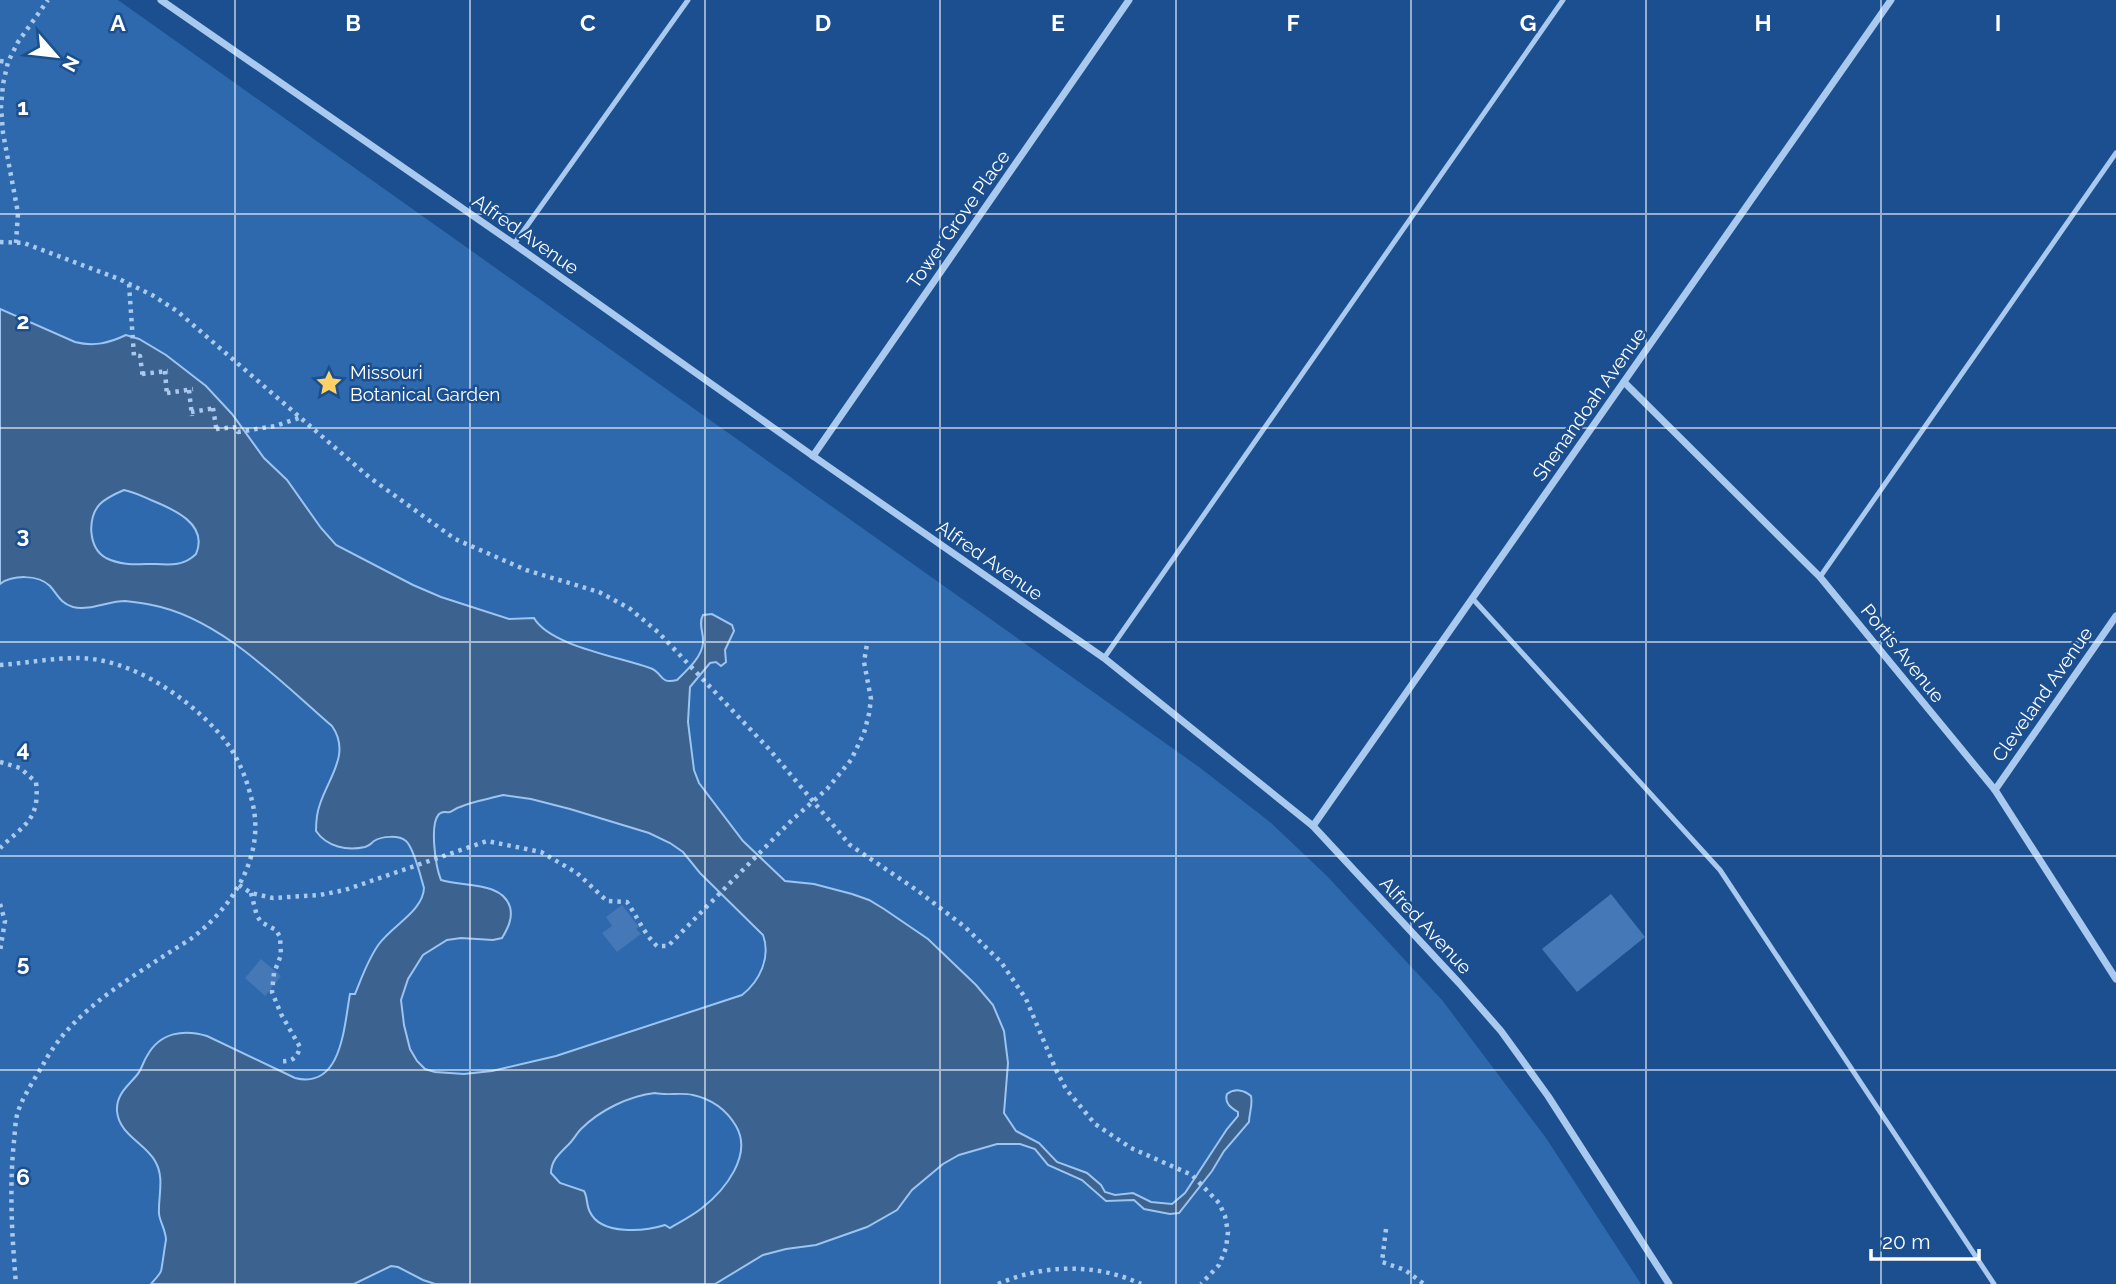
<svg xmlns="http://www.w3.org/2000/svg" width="2116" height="1284" font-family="Raleway,sans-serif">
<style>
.green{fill:#2e69ad}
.water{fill:#3c6290;stroke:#9cc4f0;stroke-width:2;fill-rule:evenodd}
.building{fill:#4478b7}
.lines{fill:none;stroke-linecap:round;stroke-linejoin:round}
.path{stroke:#a9c9ee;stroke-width:4.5;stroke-dasharray:3.5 5;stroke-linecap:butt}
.service{stroke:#a9c9ee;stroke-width:5}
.minor{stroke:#a9c9ee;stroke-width:7}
.grid{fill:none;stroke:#fff;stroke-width:2;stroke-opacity:0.55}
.labels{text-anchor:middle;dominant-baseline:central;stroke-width:5;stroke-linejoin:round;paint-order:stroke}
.street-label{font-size:19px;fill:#fff;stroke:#1b4f8f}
.poi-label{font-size:19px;fill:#fff;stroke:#1b4f8f;text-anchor:start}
.grid-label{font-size:23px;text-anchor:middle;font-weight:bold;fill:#fff;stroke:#1b4f8f;stroke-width:5;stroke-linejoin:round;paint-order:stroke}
</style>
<rect width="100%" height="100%" fill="#1b4f8f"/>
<path class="green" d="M0,0H118L1199,767L1270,822L1327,876L1442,1000L1546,1138L1641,1284H0Z"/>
<path class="water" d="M0,309L75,342C94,347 109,343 126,335L139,339L166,355L206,386L232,414L264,458L287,480L321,528L336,545L413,585L441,597L509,619L534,618C550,646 620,657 650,668C663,672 659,685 677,680C687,670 702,657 703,643C704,633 698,624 703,615L712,614L732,625L734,631L725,650L726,662L721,666L716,662L710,663L690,687L688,722L694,770L699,783L743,841L785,881L814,884L852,894L869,900L884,909L928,939L976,985L993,1005L1004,1031L1008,1063L1004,1113L1016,1131L1039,1143L1057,1162L1087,1173L1101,1185L1105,1192L1115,1195L1133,1193L1151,1202L1172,1204L1185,1193L1227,1129L1238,1116V1112C1231,1108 1224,1103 1227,1094C1235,1088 1244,1090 1251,1096C1253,1106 1249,1113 1249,1122L1224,1151L1212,1171L1179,1213L1170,1214L1144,1209L1134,1200L1106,1201L1082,1180L1048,1165L1035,1149L1020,1144H997L959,1155L943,1164L912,1190L897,1210L867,1227L816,1245L786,1249L763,1255L715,1284H435L423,1280L398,1267L391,1266L354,1284H151C154,1280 159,1276 161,1271C162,1268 165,1244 166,1240C166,1231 160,1222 159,1214C158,1195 165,1178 155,1161C145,1143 119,1135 117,1111C116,1094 128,1086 137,1075C142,1069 143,1062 147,1056C160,1032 184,1029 207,1036L295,1078C342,1090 344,1026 350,994H355C362,977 368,959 379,944C393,925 423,911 424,888C421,878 414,848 406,841C399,835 382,836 374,841C370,844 371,845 365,847C347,851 327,847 316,831C316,822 317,812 320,804C329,777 351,753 332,726C281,682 220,618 152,605C143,603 134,602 125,601C108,601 90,611 73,607C60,603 58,595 50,586C38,574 12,575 0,584ZM124,490C134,492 142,496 151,500C173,509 209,524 196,554C184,566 171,565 155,564C138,564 122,566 106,558C88,548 87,517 100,504C106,498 117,493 124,490ZM503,795L531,799L570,809L649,833L670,843L683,852L700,873L763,935C771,957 760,981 742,995L556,1056L492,1071L464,1074L435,1072L425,1069L417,1061L410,1049L404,1025L401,1000L408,979L423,955L447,940L461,938L493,940L502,938C508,928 513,918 510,907C502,881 462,887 441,880C436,868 429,825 439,814C444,810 445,813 450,812C451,812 458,807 460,807C473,801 489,799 503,795ZM655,1093C668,1096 680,1092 693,1095C711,1099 726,1109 736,1126C753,1155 725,1190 702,1208C692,1216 680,1222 670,1228L665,1225C646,1231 601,1236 590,1212C586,1205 588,1198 584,1191L560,1183L551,1173C551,1161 559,1154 567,1146C573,1141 576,1134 581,1129C600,1110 629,1096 655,1093Z"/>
<g class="building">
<path d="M1611,894L1645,937L1577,992L1542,949Z"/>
<path d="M622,905L639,927L636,929L641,934L617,952L602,933L612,926L606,917Z"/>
<path d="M261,959L281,976L265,996L245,978Z"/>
</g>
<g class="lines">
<g class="path">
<path d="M0,61L8,62"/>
<path d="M0,242L24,243L119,279L152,295L177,311L369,477L455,539L526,570L599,592L629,608L658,632L769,749L850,845L918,891L965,927L1001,962L1026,999L1056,1070L1066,1089L1095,1124L1131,1148L1192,1175L1219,1203L1225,1216L1228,1232L1226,1248L1219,1265L1201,1284"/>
<path d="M16,243L18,213L3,133L1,107L3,84L8,62L18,42L48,0"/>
<path d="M129,284L134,356H140L143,378"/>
<path d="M165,371L167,396"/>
<path d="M142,374L168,371"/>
<path d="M189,390L192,416"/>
<path d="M167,393L193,389"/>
<path d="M213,408L217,433"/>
<path d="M191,412L216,408"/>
<path d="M216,429L237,427L238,432L275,426L299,418"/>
<path d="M0,665C26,663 53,658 79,658C130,659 183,694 217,731C235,750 246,775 252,801C266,854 234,906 192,938C185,943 177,947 170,952C124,982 71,1013 44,1063C36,1077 21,1099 17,1115C15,1123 15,1133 14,1141C9,1189 12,1236 16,1284"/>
<path d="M0,762L20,768L36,782C40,820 25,824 0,848"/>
<path d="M239,885L251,893L273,898L320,895L345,890L487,841L541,852L577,873L607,901L627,902C637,916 644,934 657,946H668L792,820L827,789L851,760L864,733L869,714L871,699L864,662L867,644"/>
<path d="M251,893L257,916L261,922L276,930L280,937L281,955L274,973L272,992L281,1014L300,1047C297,1060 290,1062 278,1061"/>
<path d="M0,904L5,921L0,951"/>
<path d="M1386,1229L1382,1262L1405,1270L1424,1284"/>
<path d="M998,1284C1044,1264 1096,1263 1141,1284"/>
</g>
<g class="service">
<path d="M514,244L688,0"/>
<path d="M1820,577L2116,153"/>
<path d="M1472,598L1720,870L1994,1284"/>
<path d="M1104,658L1563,0"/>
</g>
<g class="minor">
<path d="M161,0L514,244L813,456L1104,658L1313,826L1459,983L1501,1031L1548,1096L1669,1284"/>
<path d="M1624,382L1820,577L1995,790L2116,979"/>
<path d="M813,456L1129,0"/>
<path d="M1995,790L2116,616"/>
<path d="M1313,826L1891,0"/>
</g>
</g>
<path class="grid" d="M235,0V1284M470,0V1284M705,0V1284M940,0V1284M1176,0V1284M1411,0V1284M1646,0V1284M1881,0V1284M0,214H2116M0,428H2116M0,642H2116M0,856H2116M0,1070H2116"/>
<defs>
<g id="sight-bare" transform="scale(2.1)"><path d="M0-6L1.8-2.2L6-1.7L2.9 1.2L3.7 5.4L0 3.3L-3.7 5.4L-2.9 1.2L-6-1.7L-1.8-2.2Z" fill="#ffd166" stroke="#1b4f8f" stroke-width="2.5" paint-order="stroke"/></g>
</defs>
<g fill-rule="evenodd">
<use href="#sight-bare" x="329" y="383"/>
</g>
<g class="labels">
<g class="street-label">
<text transform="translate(958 219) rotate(-55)">Tower Grove Place</text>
<text transform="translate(526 234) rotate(35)">Alfred Avenue</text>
<text transform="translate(1589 404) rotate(-55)">Shenandoah Avenue</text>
<text transform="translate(990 560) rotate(35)">Alfred Avenue</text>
<text transform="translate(1903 653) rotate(51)">Portis Avenue</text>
<text transform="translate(2042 694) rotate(-55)">Cleveland Avenue</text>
<text transform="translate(1426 925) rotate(47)">Alfred Avenue</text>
</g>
<g class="poi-label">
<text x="350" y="372">Missouri<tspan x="350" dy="22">Botanical Garden</tspan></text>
</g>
</g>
<g class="grid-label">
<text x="118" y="31">A</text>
<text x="353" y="31">B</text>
<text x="588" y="31">C</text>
<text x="823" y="31">D</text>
<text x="1058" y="31">E</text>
<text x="1293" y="31">F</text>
<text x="1528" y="31">G</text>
<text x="1763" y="31">H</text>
<text x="1998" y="31">I</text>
<text x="23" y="115">1</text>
<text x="23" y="329">2</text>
<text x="23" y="543">3</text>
<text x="23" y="757">4</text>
<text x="23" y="971">5</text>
<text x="23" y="1185">6</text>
</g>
<g transform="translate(56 56) rotate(118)" stroke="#1b4f8f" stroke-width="5" paint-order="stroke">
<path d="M0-5L12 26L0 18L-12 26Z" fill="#ffffff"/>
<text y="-10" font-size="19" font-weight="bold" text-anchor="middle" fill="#ffffff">N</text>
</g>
<path d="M1871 1249v10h108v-10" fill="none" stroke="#ffffff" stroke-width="3.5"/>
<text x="1882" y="1249" font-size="21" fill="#ffffff" stroke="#1b4f8f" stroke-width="5" paint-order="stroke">20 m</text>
</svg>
